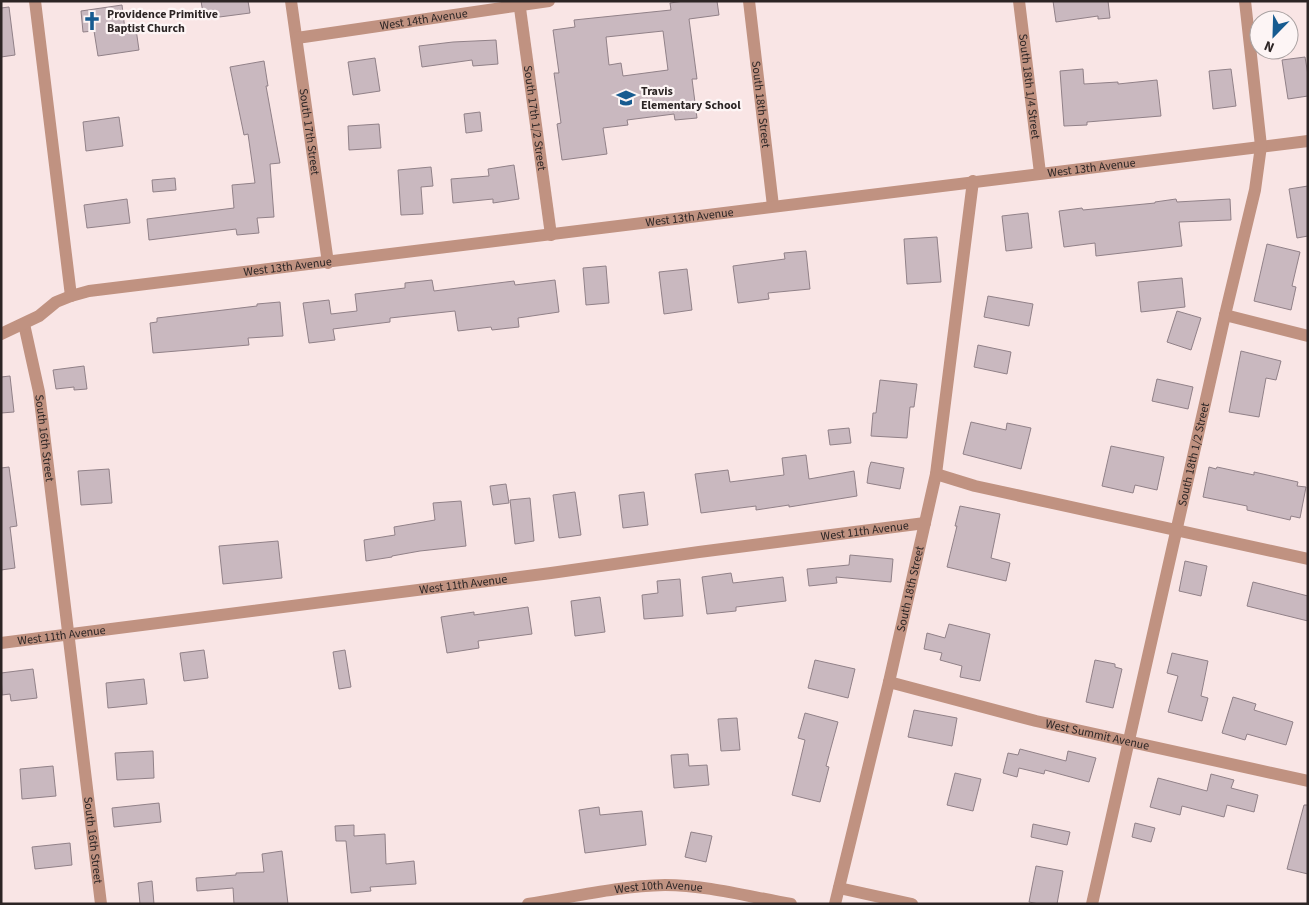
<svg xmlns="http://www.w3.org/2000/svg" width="1309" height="905" font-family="'Source Sans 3',sans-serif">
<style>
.building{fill:#c9b8bf;stroke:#918188;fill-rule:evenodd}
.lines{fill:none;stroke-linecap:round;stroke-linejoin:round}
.minor{stroke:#c09281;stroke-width:12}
.labels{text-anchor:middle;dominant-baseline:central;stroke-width:4.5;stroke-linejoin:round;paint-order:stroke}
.poi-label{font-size:12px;font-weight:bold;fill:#2c2525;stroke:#fdf5f5;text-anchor:start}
.street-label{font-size:12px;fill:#2c2525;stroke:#fdf5f5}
</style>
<rect width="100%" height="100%" fill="#f9e5e5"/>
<g class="building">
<path d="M201,1H248L250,13L204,19Z"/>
<path d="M684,1H717L719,15L689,19L697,79H692L697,118L675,120L674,114L627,120L628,125L603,128L607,154L562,160L557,124L561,123L554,73H559L553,30L575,27L574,20L671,10L670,3ZM663,31L668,70L623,76L621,63L609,65L606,37Z"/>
<path d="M1053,1H1108L1110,18L1098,19V16L1056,22Z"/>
<path d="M122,5L125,30L136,29L139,50L98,56L94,31L83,32L81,11Z"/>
<path d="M9,7L15,55L1,57V8Z"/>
<path d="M496,40L498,64L473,66L472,60L422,67L419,46L453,42Z"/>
<path d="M1305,57L1308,75V96L1288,99L1282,60Z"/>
<path d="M375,58L380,91L353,95L348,62Z"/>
<path d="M264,61L268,86H266L280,163L270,164L274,217L257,218L259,233L237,235L236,229L149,240L147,219L234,208L232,185L255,183L248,134L244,135L230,67Z"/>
<path d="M1083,69L1084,84L1118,82V84L1157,80L1161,116L1087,122V125L1064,126L1060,71Z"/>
<path d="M1231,69L1236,106L1213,109L1209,71Z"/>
<path d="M480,112L482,131L466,133L464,114Z"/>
<path d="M119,117L123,146L86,151L83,122Z"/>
<path d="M379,124L381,148L349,150L348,126Z"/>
<path d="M514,165L519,199L493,203V199L453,203L451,179L489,176L488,169Z"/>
<path d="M431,167L433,186L421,187L423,214L401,215L398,170Z"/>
<path d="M175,178L176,190L153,192L152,180Z"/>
<path d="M1308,186V236L1297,238L1289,189Z"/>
<path d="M127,199L130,223L87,228L84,205Z"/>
<path d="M1176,199L1177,202L1230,199L1231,220L1179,222L1182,246L1096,256L1095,243L1064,247L1059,211L1082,208L1083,210L1155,203V202Z"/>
<path d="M1028,213L1032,248L1006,251L1002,216Z"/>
<path d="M937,237L941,282L907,284L904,239Z"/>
<path d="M1267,244L1300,252L1292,286L1296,287L1291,310L1254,301Z"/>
<path d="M806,251L810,289L768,293L769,299L738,303L733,266L785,259L784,253Z"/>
<path d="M606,266L609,303L586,305L583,268Z"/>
<path d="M687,269L692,310L664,314L659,272Z"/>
<path d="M1182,278L1185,307L1141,312L1138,282Z"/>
<path d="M432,280L434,291L514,281L515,285L555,280L559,312L518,318L519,327L492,330L491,327L458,331L455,311L390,318V322L333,329L335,340L309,343L303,303L329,300L331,314L357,311L355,294L405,288V283Z"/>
<path d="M988,296L1033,304L1029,326L984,317Z"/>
<path d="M280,302L283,336L248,338L249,345L153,353L150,323L157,322V318L257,306V304Z"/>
<path d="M1177,311L1201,318L1191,350L1167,342Z"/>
<path d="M978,345L1011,352L1007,374L974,367Z"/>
<path d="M1241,351L1281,361L1276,380L1266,378L1259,417L1229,412Z"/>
<path d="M84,366L87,389L74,390V387L56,389L53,370Z"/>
<path d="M10,376L14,412L1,413V377Z"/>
<path d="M1157,379L1193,387L1188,409L1152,401Z"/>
<path d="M880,380L917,384L914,407H910L907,438L871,436L873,413H876Z"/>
<path d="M971,422L1006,430L1007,423L1031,428L1021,469L963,454Z"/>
<path d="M849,428L851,443L830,445L828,430Z"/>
<path d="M1111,446L1164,457L1157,490L1135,485L1133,493L1102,486Z"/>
<path d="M806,455L809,479L854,471L857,496L789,507V505L756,510V506L701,513L695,474L728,470L730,482L784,475L782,458Z"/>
<path d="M871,462L904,468L900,489L867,483L869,468Z"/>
<path d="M9,467L17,526L10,527L15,568L1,570V468Z"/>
<path d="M1209,467L1216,469L1217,467L1254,475V472L1298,482L1297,486L1306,487L1300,518L1291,516L1290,520L1247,510V506L1203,497Z"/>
<path d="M109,469L112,503L81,505L78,471Z"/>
<path d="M506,484L509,503L493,505L490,486Z"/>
<path d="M575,492L581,535L559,538L553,495Z"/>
<path d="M644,492L648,525L623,528L619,495Z"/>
<path d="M530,498L534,541L515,544L510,500Z"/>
<path d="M461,501L466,546L420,551L392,556V557L366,561L364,540L395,535L394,527L435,520L433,503Z"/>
<path d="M960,506L1000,514L991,558L1010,563L1006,581L947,567L957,526H955Z"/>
<path d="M278,541L282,578L223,584L219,546Z"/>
<path d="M850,555L893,559L891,582L836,577L837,583L809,586L807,569L849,565Z"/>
<path d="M1185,561L1207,566L1201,596L1179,591Z"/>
<path d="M731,573L733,583L783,577L786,601L736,607V611L707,614L702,577Z"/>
<path d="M680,579L683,616L644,619L642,595L658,593L657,581Z"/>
<path d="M1253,582L1308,596V621L1247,606Z"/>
<path d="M600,597L605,632L575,636L571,601Z"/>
<path d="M528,607L532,634L478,641L479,648L447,653L441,617L474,612V615Z"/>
<path d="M949,624L990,634L980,681L960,677L962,666L940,660L942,653L924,649L927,633L945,638Z"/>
<path d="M204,650L208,678L184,681L180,653Z"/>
<path d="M345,650L351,687L339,689L333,652Z"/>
<path d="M1172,653L1208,661L1201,696L1208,698L1202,721L1168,712L1178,676L1167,673Z"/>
<path d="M815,660L855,669L848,698L808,688Z"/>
<path d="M1095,660L1115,664V667L1122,669L1113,708L1086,702Z"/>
<path d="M33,669L37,698L11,701L10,694L2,695L1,673Z"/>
<path d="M144,679L147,704L108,708L106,683Z"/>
<path d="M1233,697L1256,704L1254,710L1293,722L1286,745L1247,734L1245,740L1222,733Z"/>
<path d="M914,710L957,718L952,746L908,737Z"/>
<path d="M805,713L838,722L826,766L829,767L820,802L792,795L805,740L798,738Z"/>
<path d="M737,718L740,750L721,751L718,719Z"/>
<path d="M1020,749L1066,761L1068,751L1096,758L1089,782L1045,770L1044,774L1019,768L1017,777L1003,773L1008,753L1018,755Z"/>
<path d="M153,751L154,778L117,780L115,753Z"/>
<path d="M688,754L689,766L707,765L709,785L674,788L671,755Z"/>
<path d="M53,766L56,796L22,799L20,769Z"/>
<path d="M955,773L981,779L973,811L947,805Z"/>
<path d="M1211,774L1234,780L1231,788L1258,795L1254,812L1227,805L1224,817L1182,806L1180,815L1150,807L1158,778L1207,791Z"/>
<path d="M159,803L161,822L114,827L112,808Z"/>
<path d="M1304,805H1308V874L1287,869Z"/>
<path d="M599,807L600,815L642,811L646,845L585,853L579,810Z"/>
<path d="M1135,823L1155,828L1151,842L1132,837Z"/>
<path d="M1033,824L1070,832L1067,845L1031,837Z"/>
<path d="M354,825V836L385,834L386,864L414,861L416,884L370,887L371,891L351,893L346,841H336L335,826Z"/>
<path d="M691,832L712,836L706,862L685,857Z"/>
<path d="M70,843L72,865L35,869L32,847Z"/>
<path d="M282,851L288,904H234L233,888L197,891L196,878L236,875V873L264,872L262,854Z"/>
<path d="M1036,866L1063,871L1057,904H1039L1029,902Z"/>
<path d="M152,881L154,904H140L138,883Z"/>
</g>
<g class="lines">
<g class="minor">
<path d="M35,1L71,296"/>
<path id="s1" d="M291,1L328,263"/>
<path id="s2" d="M519,1L551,235"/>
<path id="s3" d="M749,1L773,206"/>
<path id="s4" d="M1019,1L1040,173"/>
<path id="s5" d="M297,38L549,1"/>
<path d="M1225,315L1308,336"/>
<path id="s6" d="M24,324L39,392L101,904"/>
<path id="s7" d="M1,334L39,316L56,302L71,296L89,291L1308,141"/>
<path d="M936,474L975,486L1308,559"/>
<path id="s8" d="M1,643L551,573L699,552L925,523"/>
<path id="s9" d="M889,682L1036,721L1308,781"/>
<path d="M839,888L912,904"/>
<path id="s10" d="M528,904C573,897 619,886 665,885C707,885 750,897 791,904"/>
<path id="s11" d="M835,904L889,682L936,474L973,181"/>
<path id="s12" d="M1092,904L1225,315L1255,190L1261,146L1245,1"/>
</g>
</g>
<defs>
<g id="church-bare" transform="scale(1.5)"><path d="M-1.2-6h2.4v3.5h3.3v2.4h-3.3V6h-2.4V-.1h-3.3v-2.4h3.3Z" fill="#175b90" stroke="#fdf5f5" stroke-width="2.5" paint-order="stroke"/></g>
<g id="school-bare" transform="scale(1.5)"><path d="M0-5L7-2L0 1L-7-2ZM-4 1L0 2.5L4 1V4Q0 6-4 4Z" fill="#175b90" stroke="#fdf5f5" stroke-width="2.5" paint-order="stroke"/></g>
</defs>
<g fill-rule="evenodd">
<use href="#church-bare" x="92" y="21"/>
<use href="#school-bare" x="626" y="98"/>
</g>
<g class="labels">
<g class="poi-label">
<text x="107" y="14">Providence Primitive<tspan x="107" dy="14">Baptist Church</tspan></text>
<text x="641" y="91">Travis<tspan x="641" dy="14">Elementary School</tspan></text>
</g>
<g class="street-label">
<text stroke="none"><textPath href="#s5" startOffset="128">West 14th Avenue</textPath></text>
<text stroke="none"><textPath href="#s4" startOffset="86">South 18th 1/4 Street</textPath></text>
<text stroke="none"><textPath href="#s3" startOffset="104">South 18th Street</textPath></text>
<text stroke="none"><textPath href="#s2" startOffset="118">South 17th 1/2 Street</textPath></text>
<text stroke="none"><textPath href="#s1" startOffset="132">South 17th Street</textPath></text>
<text stroke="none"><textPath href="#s7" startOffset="1109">West 13th Avenue</textPath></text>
<text stroke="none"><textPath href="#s7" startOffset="704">West 13th Avenue</textPath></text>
<text stroke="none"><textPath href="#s7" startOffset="299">West 13th Avenue</textPath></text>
<text stroke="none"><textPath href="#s6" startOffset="116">South 16th Street</textPath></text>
<text stroke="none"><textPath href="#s12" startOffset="461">South 18th 1/2 Street</textPath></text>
<text stroke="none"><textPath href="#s8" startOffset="871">West 11th Avenue</textPath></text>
<text stroke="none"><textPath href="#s8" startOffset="466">West 11th Avenue</textPath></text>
<text stroke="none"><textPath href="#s11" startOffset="324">South 18th Street</textPath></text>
<text stroke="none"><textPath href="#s8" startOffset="61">West 11th Avenue</textPath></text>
<text stroke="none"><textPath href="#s9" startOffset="215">West Summit Avenue</textPath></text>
<text stroke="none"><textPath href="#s6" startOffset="521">South 16th Street</textPath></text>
<text stroke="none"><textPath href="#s10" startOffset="132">West 10th Avenue</textPath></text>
</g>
</g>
<rect width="1309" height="905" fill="none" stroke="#2c2525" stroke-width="5"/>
<g transform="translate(1274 35) rotate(203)"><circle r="24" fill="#fdf5f5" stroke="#a9a2a2"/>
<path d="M0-4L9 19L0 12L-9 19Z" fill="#175b90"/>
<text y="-8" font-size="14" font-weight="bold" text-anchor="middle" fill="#2c2525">N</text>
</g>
</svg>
